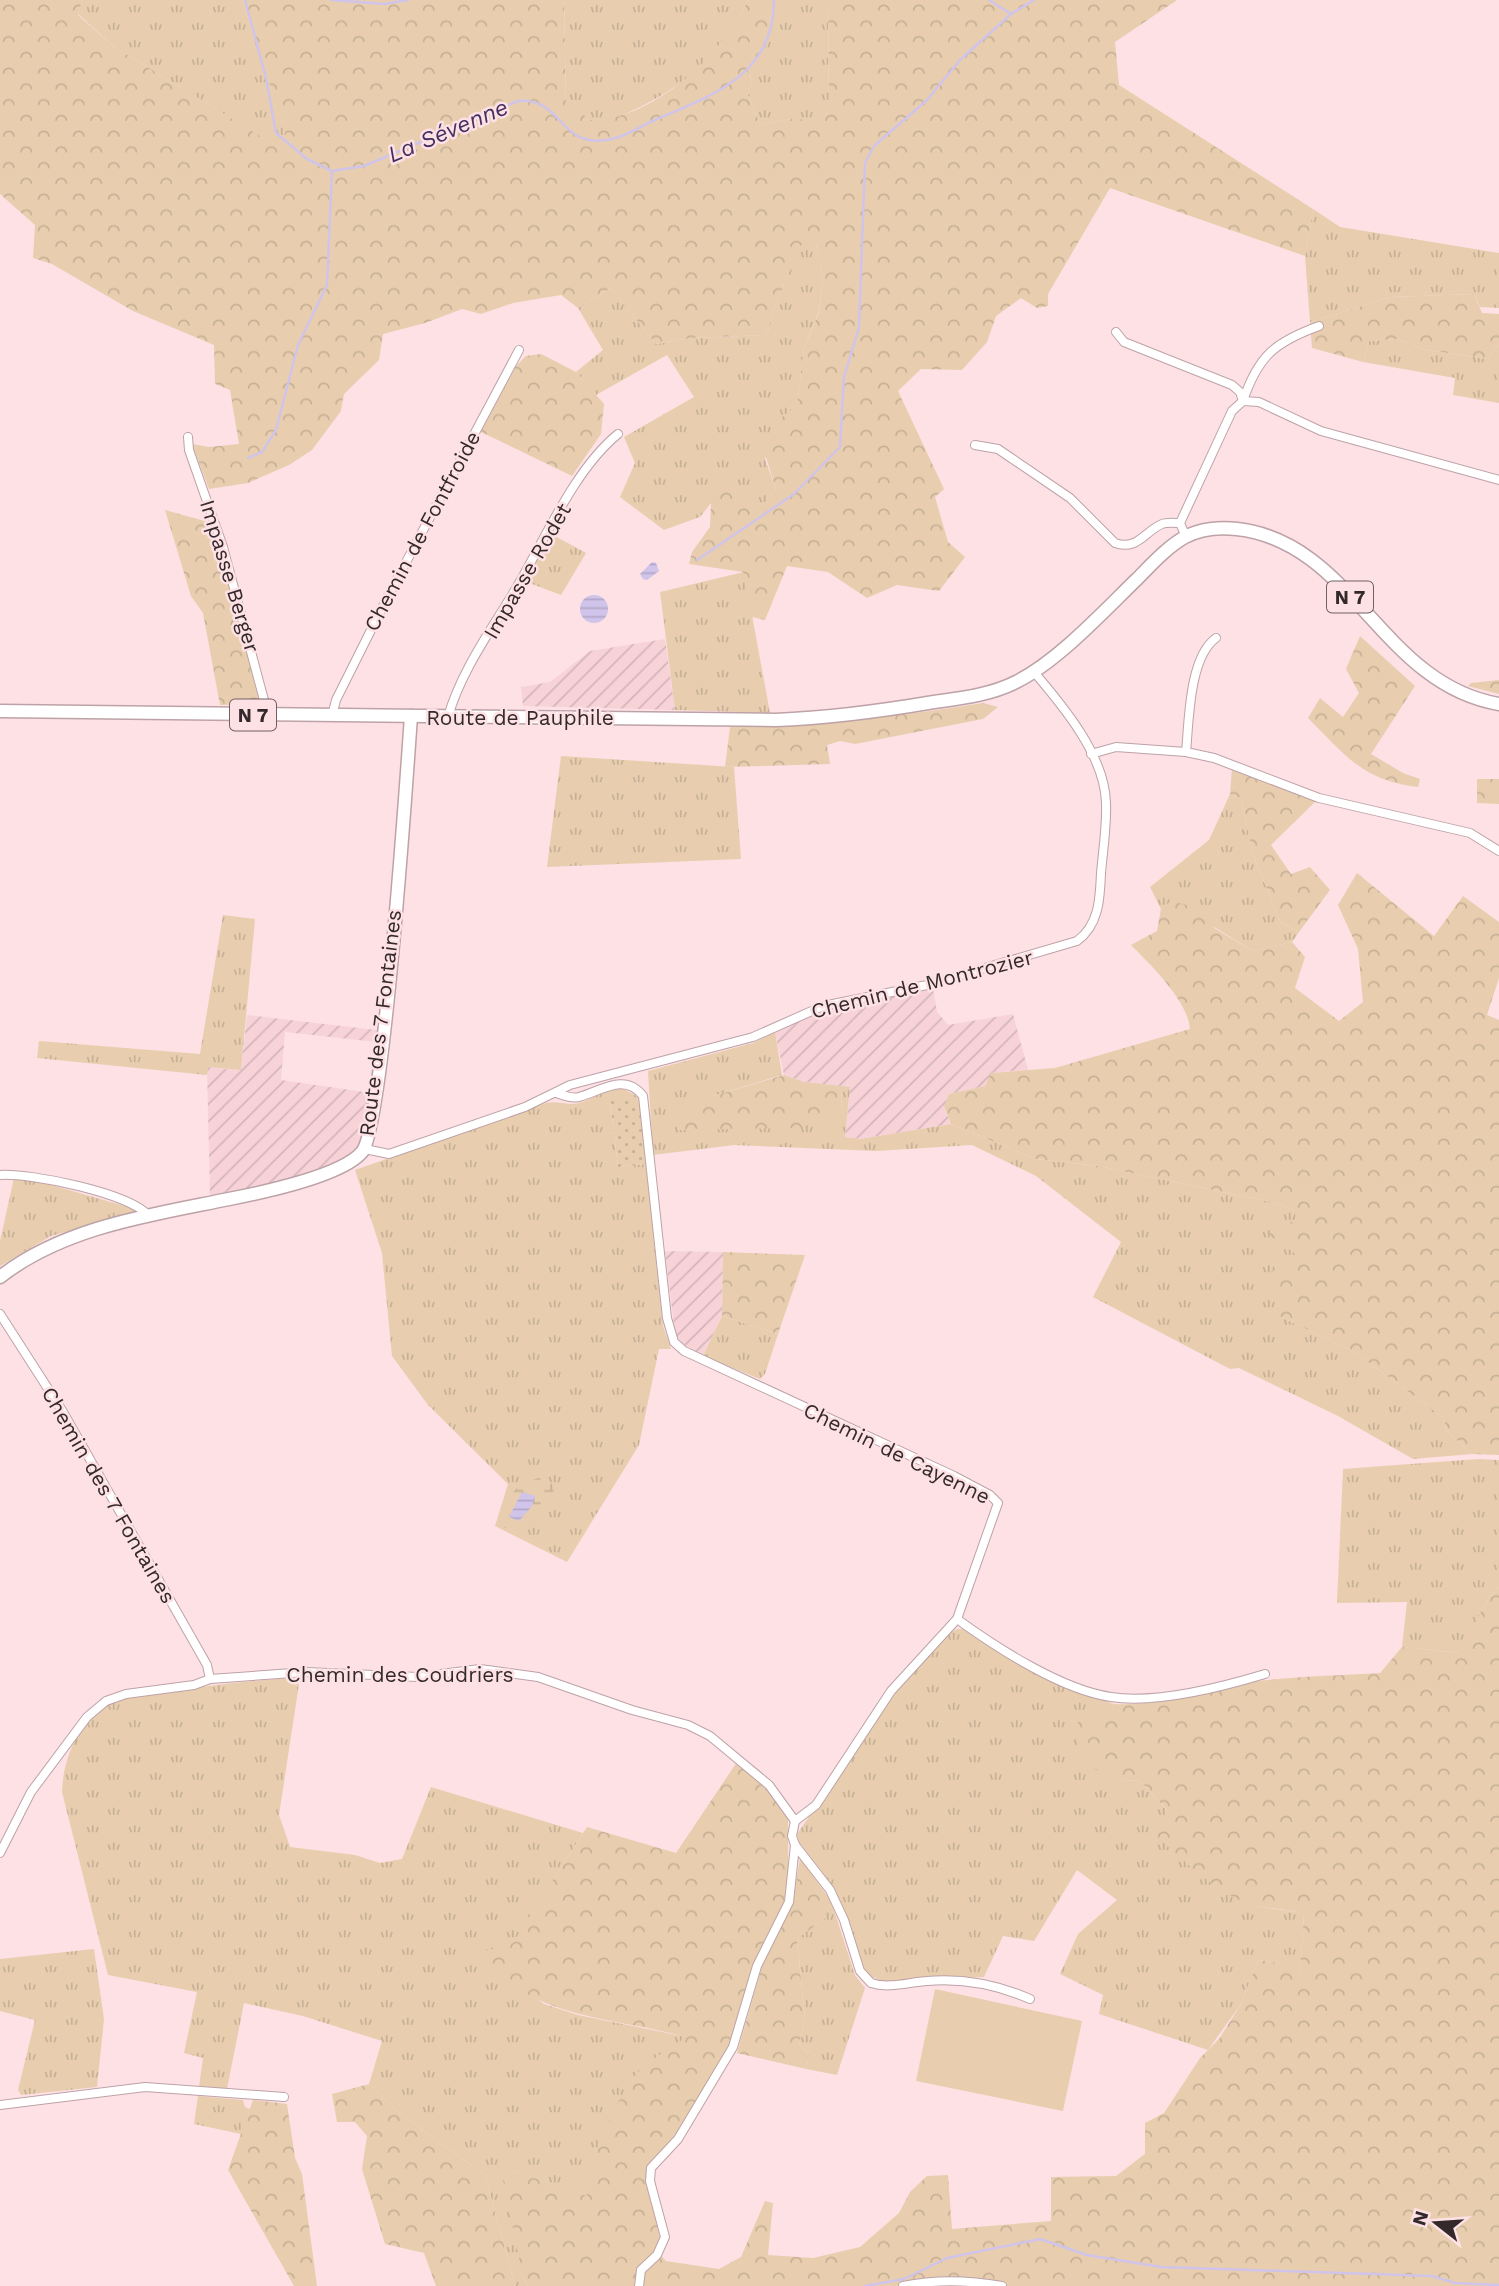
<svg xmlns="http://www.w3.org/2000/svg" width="1499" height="2286" font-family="'Work Sans',sans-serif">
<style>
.industrial{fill:url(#industrial-furrows)}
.grass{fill:url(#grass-tufts)}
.forest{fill:url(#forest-crowns)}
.wetland{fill:url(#wetland-marsh)}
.garden{fill:url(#garden-dots)}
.pitch{fill:#e8ceae}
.water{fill:url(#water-rules)}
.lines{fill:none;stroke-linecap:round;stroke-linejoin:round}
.stream{stroke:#d0c4ea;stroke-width:2.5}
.street-casing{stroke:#bda2a7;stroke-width:10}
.secondary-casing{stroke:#bda2a7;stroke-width:15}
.primary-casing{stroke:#bda2a7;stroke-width:15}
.street{stroke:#fff;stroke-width:8}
.secondary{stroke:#fff;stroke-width:12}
.primary{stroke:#fff;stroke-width:12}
.labels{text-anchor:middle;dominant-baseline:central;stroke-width:5;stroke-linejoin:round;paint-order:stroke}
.shield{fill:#fde1e5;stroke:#706063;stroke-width:2}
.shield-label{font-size:19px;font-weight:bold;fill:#33292b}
.street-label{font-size:21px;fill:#33292b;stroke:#fde1e5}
.water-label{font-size:23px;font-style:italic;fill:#433060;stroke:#fde1e5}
</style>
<defs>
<pattern id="industrial-furrows" width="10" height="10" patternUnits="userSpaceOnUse" patternTransform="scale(1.75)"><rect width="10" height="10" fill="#f7d3d8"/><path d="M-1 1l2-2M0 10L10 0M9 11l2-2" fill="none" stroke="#d4b5ba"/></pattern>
<pattern id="grass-tufts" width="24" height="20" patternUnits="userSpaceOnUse" patternTransform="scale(1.75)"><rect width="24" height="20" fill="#e8ceae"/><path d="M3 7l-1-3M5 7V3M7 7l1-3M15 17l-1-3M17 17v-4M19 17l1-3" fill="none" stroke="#c7b196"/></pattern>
<pattern id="forest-crowns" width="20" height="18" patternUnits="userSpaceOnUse" patternTransform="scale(1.75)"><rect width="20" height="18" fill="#e8ceae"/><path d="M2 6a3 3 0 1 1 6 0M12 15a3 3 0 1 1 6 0" fill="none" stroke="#c7b196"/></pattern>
<pattern id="wetland-marsh" width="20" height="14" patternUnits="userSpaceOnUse" patternTransform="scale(1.75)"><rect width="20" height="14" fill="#e8ceae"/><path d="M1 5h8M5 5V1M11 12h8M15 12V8" fill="none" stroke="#c7b196"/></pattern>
<pattern id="garden-dots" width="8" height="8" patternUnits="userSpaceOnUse" patternTransform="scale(1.75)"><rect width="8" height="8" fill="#e8ceae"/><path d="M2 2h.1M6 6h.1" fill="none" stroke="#c7b196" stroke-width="1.8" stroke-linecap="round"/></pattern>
<pattern id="water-rules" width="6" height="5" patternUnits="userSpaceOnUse" patternTransform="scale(1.75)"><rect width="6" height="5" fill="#d0c4ea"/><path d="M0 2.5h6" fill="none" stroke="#b3a8c9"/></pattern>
</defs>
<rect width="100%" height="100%" fill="#fde1e5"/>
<g class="industrial">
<path d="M665,639L675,710L523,706L521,687L550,682L590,651Z"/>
<path d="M933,987L937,1012L948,1025L1013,1014L1028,1070L992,1073L985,1086L949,1094L944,1108L951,1124L860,1139L845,1137L850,1087L804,1082L784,1075L775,1032L821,1010Z"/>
<path d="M247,1015L376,1030V1042L285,1032L281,1080L371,1093L363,1141L343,1159L286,1181L210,1197L207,1067L241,1070Z"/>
<path d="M665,1251L723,1252L722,1316L703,1356L682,1343L675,1334Z"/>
</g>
<g class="grass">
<path d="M82,0H242L294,157L113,46L78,14Z"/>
<path d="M564,0H748C738,21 726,41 710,58C689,81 620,127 588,120C581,118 572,110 566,106Z"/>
<path d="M774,0H828L829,111L822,121L792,119L760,124L747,93L752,83L748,71L768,38Z"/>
<path d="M1313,209L1340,227L1499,253V308L1480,307L1474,294L1391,297L1310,322L1305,256Z"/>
<path d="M801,244H816L823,277L819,311L804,348L797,406L781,418L765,459L776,489L762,507L711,503L700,517L664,530L620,497L635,463L624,437L694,397L667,355L596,395L576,372L603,350L578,308L611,288L656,344L691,338L767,335L773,310Z"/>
<path d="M1397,339L1427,350L1488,359L1499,344V403L1453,395L1455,378L1363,362L1369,341Z"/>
<path d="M553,535L586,553L561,595L524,581Z"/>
<path d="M744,572L770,713L675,710L660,592Z"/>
<path d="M561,756L734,767L741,859L547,867Z"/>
<path d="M1230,794L1241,798L1253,855L1281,923L1299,932L1292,942L1253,951L1172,901L1161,909L1150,887L1209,840Z"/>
<path d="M223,915L255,919L241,1070L208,1067L207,1075L37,1058L39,1041L200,1054Z"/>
<path d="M775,1032L782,1075L710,1097L841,1115L842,1086L850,1087L845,1137L860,1139L951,1124L1036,1159L1098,1166L1276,1203L1297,1211V1256L1281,1317L1353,1351L1444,1418L1446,1430L1472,1454L1413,1459L1338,1416L1239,1368L1230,1369L1093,1297L1121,1242L1036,1176L972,1145L876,1151L734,1145L653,1155L648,1071L753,1043Z"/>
<path d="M622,1088L638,1097L641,1107L610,1102L618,1167L646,1164L663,1326L671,1349H659L639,1445L567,1562L495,1526L508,1484L428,1405L392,1356L382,1253L355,1170L546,1103C557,1100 569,1106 579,1103C594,1098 605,1090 622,1088Z"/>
<path d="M14,1178L55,1186L135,1209L134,1213L51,1236L0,1266V1241Z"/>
<path d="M722,1316L778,1334L765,1374L760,1379L703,1356Z"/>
<path d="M1478,1459L1499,1460V1587L1486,1602L1460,1653L1402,1647L1407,1602L1337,1603L1343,1469Z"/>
<path d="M957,1629H964L1065,1687L1114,1704L1110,1717L1114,1779L1140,1781L1255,1906L1304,1913L1300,1974L1279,1963L1258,1960L1241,2004L1208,2050L1099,2014L1103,1995L1060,1974L1078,1934L1117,1900L1077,1870L1034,1941L1003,1936L984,1977L887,1982L869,1976L863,1968L833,1886L799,1842L797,1834L896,1692L947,1634Z"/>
<path d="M292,1678L299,1684L279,1815L290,1847L355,1855L380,1863L402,1859L431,1787L583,1833L512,1945L477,1954L544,2004L578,2015L687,2037L587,2197L509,2169L523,2277L528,2286H515L485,2175L399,2113L369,2084L382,2041L303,2016L244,2003L227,2089L199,2087L203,2058L184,2053L197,1992L108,1975L62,1792C63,1758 79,1719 112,1703C125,1697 140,1697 154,1695C200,1686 245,1681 292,1678Z"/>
<path d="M831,1901L855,1975L865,1988L837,2075L806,2069L809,2054L799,2044L805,2021L797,1938L824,1919Z"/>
<path d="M94,1949L104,2019L97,2087L21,2095L18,2090L35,2020L0,2011V1959Z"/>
<path d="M198,2096L243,2100L245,2107L250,2109L241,2134L194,2124Z"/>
</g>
<g class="forest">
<path d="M0,0H82L78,15L113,46L293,156L242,0H564L566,106L580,107L587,120C650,123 723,55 748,0H774L768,38L748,71L752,83L747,93L760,124L792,119L822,120L829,111L828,0H1177L1115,42L1119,85L1313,209L1305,256L1110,188L1048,294V306L1037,308L1021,298L996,316L987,342L962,370L921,369L898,391L944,489L935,497L948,542L965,557L939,591L897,585L867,598L828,572L787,566L765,620L752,617L743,572L689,564L692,552L710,527L711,503L732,484L761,507L776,489L764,451L781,418L797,405L804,348L819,312L823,277L816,244L801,245L773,310L767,335L691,338L656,344L611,288L578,308L561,295L513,303L481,314L462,309L425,323L383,334L379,360L344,394L341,411L312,450L289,465L248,483L209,489L192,444L209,447L239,444L230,390L215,384L214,345L133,311L52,264L33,258L35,225L0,194Z"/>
<path d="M1474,294L1482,313L1499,314V344L1488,359L1427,350L1397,339L1369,341L1363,362L1312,348L1310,322L1391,297Z"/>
<path d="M541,354L576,372L604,404L601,434L572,476L479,431L515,367L526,356Z"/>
<path d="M165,510L212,523L253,667L259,704L220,705L203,613L191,596Z"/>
<path d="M1360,636L1415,686L1371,754L1403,773L1420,779L1418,787C1362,780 1346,756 1308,718L1320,698L1343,717L1359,693L1346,669Z"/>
<path d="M1499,680V694L1468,686L1471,683Z"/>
<path d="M983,703L998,707L983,719L855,744L840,741L827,745L830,764L725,767L730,727C816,727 898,716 983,703Z"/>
<path d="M1232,767L1316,801L1271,845L1291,874L1310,867L1330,890L1299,932L1281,923L1253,855L1241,798L1230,794Z"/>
<path d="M1477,779H1499V804L1477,803Z"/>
<path d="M1357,873L1434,936L1463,896L1499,922V978L1487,1015L1499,1020V1455L1472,1454L1446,1430L1444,1418L1353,1351L1281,1317L1272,1269L1297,1255L1268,1234L1295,1220L1296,1211L1276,1203L1098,1166L1036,1159L951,1124L944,1107L949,1094L985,1086L991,1073L1055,1068L1190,1029C1188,1001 1151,965 1131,945L1157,931L1161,909L1171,901L1213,912L1214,928L1253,951L1292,942L1305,957L1295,988L1339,1021L1363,1002L1358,949L1338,905Z"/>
<path d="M784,1075L804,1082L842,1086L841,1115L797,1128L677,1130V1122L710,1097Z"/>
<path d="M723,1252L805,1255L778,1334L722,1316Z"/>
<path d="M1499,1587V2286H528L523,2277L501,2170L509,2169L587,2196C587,2166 617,2095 638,2072C651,2059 671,2048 686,2037C609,2016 533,2020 476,1953L512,1944L587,1827L676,1853L737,1762L770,1793L788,1817V1881L784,1901L753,1967L728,2049L681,2127L647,2169L646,2181L660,2238L655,2249L666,2261L719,2269L741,2257L765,2201L773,2203L768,2255L813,2258L860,2247L899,2213L910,2192L927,2176L948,2175L952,2229L1051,2221V2177L1116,2176L1145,2154V2123L1164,2113L1200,2058L1219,2039L1241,2004L1258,1960L1279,1963L1300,1973L1304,1914C1288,1909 1271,1909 1256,1906C1222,1898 1182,1859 1156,1836L1167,1810L1140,1781L1114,1779L1084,1763L1074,1728L1084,1714L1110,1716L1114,1704C1161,1706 1201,1691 1246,1683C1290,1676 1335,1676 1380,1673L1402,1647L1459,1653L1486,1602Z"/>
<path d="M800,1858L831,1901L824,1919L797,1939L805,2021L799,2044L809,2054L806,2069L737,2053L766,1952L792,1905Z"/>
<path d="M369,2084L399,2113L485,2175L515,2286H436L424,2253L385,2244L362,2169L367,2136L355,2122H337L332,2094Z"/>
<path d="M253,2100L287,2104L295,2158L302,2174L317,2286H294L228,2170Z"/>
</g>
<path class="wetland" d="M538,1478L550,1481L555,1488C546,1506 528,1536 505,1528L501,1519C510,1492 512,1488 538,1478Z"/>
<path class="garden" d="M626,1098L641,1107L646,1164L618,1167L610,1101Z"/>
<path class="pitch" d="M935,1989L1082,2021L1063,2111L916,2081Z"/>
<g class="water">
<path d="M652,562L656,563L659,571L647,580L643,579L640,574Z"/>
<circle cx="594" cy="609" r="14"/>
<path d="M522,1492L535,1496L532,1506L519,1521L509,1517Z"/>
</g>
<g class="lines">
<g class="stream">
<path d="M245,0L266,78L276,133L307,159L332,171L364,166L518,101C557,98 560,136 590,140C615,144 633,130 655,120C712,95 774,76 774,0"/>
<path d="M331,0L384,4L408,0"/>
<path d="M989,0L1011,14L1034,0"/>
<path d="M248,458L262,452L276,430L298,345L327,285L332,171"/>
<path d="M697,560L794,494L840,447L844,377L859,327L865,163L874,146L927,100L960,60L1011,14"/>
<path d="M865,2286L904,2279L947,2258L1040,2239L1087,2255L1161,2267L1432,2276L1455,2283L1499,2285"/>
</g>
<g class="street-casing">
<g id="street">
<path d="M1116,332L1124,342L1232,385L1240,392L1243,401"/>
<path d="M1243,401C1258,356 1275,342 1319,326"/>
<path d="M188,437L189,450L223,547L268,715"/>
<path d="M975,445L998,449L1070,498L1115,543C1137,551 1145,531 1162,524C1167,522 1175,523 1180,523"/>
<path d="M1186,537L1180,523L1232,411L1243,401L1259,402L1321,431L1499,480"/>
<path d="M332,716L336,700L388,596L519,350"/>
<path d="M448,717C461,670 494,626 518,585C546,537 575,469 618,434"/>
<path d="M1186,752C1189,722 1189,657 1216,638"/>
<path d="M1091,754L1116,747L1186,752L1214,758L1319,798L1470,833L1499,851"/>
<path d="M556,1093C563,1095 572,1099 579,1097C601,1091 625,1072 643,1096L667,1318L674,1342L684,1351L954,1476L990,1495L998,1503L957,1619L891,1691L816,1805L795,1821L792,1836L795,1845L830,1890L844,1920L860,1971L871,1983C889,1989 909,1982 927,1981C962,1978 998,1985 1030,1999"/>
<path d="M365,1149L389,1154L525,1107L570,1085L753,1037L823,1006L927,985L1077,941C1099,925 1100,899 1101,873C1103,850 1107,826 1106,803C1105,756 1063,706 1034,672"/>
<path d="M0,1175C31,1173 130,1193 149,1216"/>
<path d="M0,1314L63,1412L207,1665L210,1679"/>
<path d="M957,1619C997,1648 1062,1690 1111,1697C1155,1704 1222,1687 1265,1674"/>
<path d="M0,1853L31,1792L87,1717L106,1701L126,1694L194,1685L210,1679L306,1672L418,1677L480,1669L538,1677L632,1710L688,1725L710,1736L769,1785L795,1821"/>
<path d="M0,2105L145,2087L284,2097"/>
<path d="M639,2286L641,2270L657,2255L665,2237L650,2181L651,2168L678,2139L733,2047L757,1966L789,1902L795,1845"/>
<path d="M903,2286C937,2279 968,2280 1002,2286"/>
</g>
</g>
<g class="secondary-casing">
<path id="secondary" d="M0,1277C64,1227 151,1215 229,1199C260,1193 342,1176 362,1152C383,1128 407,773 411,716"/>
</g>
<g class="primary-casing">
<path id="primary" d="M0,711L776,720C829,718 881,711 934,702C962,698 990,695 1016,682C1058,661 1103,612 1137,579C1151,565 1167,547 1185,537C1200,529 1220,527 1237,529C1353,542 1381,684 1499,704"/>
</g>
<use href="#street" class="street"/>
<use href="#secondary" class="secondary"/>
<use href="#primary" class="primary"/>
</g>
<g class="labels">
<g class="shield">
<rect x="1327" y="581.5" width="46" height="31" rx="5"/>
<rect x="230" y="699.5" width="46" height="31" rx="5"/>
</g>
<g class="shield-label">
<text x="1350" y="597">N 7</text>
<text x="253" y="715">N 7</text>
</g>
<g class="street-label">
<text transform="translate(422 531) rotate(-62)">Chemin de Fontfroide</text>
<text transform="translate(527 571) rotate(-60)">Impasse Rodet</text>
<text transform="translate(230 576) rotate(73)">Impasse Berger</text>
<text x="520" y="717">Route de Pauphile</text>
<text transform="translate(922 984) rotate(-14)">Chemin de Montrozier</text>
<text transform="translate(380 1023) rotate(-83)">Route des 7 Fontaines</text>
<text transform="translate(897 1453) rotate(26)">Chemin de Cayenne</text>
<text transform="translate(109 1495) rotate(60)">Chemin des 7 Fontaines</text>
<text x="400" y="1674">Chemin des Coudriers</text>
</g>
<g class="water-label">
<text transform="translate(448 131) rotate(-23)">La Sévenne</text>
</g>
</g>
<g transform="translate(1436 2223) rotate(287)" stroke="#fde1e5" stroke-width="5" paint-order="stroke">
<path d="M0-5L12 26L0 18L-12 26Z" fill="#33292b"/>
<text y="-10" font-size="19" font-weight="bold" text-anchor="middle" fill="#33292b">N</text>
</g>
</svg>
